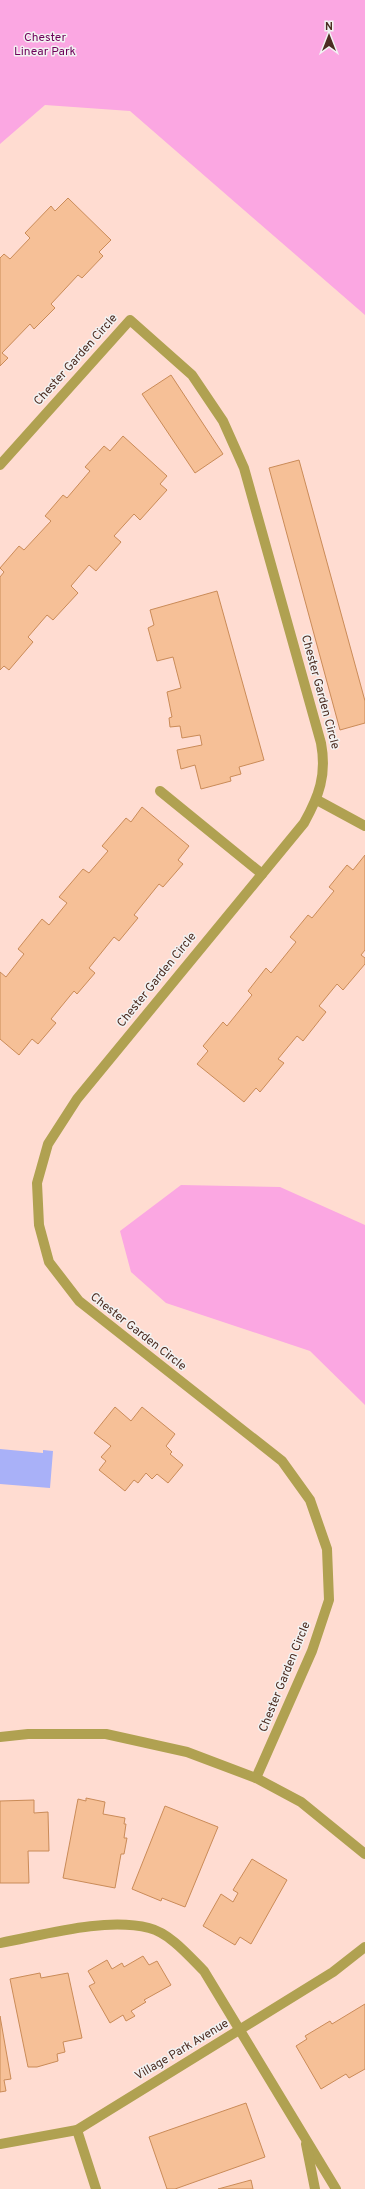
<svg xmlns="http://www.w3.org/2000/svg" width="365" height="2189" font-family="Overpass,sans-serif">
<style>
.green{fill:#fba7e2}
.water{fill:#a9b1f8}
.building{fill:#f6c097;stroke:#ca8b58}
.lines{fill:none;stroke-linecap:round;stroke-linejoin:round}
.service{stroke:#b0a151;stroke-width:10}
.minor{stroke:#b0a151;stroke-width:10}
.labels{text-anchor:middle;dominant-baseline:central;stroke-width:3;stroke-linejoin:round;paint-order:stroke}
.park-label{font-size:12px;fill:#6e025a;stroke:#f2f2f2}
.street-label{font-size:12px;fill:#4c2c21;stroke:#f2f2f2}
</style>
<rect width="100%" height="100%" fill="#ffdcd1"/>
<g class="green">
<path d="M0,0H365V315L130,111L45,105L0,144Z"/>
<path d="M181,1185L280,1187L365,1225V1405L310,1351L166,1303L131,1272L120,1231Z"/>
</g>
<path class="water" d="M0,1449L43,1453V1450L53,1451L50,1488L0,1484Z"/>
<g class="building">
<path d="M68,198L111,240L99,252L103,256L82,278L78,275L51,304L55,308L34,329L30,324L2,353L8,358L0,366V258L4,254L10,259L30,238L25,233L51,206L55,211Z"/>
<path d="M171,375L223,454L195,473L142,394Z"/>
<path d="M123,436L167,476L160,484L167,490L140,520L134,514L114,536L121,542L96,571L89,565L71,586L78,593L53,620L47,615L28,637L33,642L9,670L4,666L0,670V577L4,572L0,568L19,546L24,550L51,521L45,516L63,495L67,498L90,471L85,467L104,446L110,451Z"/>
<path d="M299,460L365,701V723L340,730L269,468Z"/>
<path d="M217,591L264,760L239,767L241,774L230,777L231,781L201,789L195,765L181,769L177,750L202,745L200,735L182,738L180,726L170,727L169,718L172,717L167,692L181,688L173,657L157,661L148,628L154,625L150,610Z"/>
<path d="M142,807L189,846L178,860L183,864L163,887L159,884L134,915L138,918L119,941L114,937L89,968L95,973L77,994L74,991L51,1019L56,1023L38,1044L32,1039L19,1055L0,1039V972L6,977L24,954L18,949L42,919L49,925L67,903L59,897L83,869L89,873L108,851L102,846L126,818L131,822Z"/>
<path d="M365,855V950L361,955L365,958V964L343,990L337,984L319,1006L326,1012L303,1041L297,1036L278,1059L284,1063L260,1092L256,1088L244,1102L197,1064L208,1051L203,1046L223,1022L227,1026L252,995L248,991L266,968L271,973L296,942L290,937L308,915L312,918L334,891L329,887L347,865L353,870Z"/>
<path d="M115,1407L131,1421L142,1407L175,1434L166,1446L172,1452L170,1454L183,1465L168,1483L157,1474L152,1479L146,1473L138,1483L134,1480L125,1491L99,1470L106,1461L101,1457L111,1446L94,1433Z"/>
<path d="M86,1798L105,1802L103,1814L125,1818L124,1824H126L124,1838H127L124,1854H121L115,1888L63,1878L78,1799L86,1801Z"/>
<path d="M34,1800V1813L48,1812L49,1851H28L29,1883H0V1801Z"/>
<path d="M165,1806L218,1827L185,1907L162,1898L161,1901L132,1889Z"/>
<path d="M252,1859L287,1880L251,1944L240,1937L235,1945L203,1926L221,1894L233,1902L238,1893L233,1890Z"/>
<path d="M143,1956L149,1965L157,1961L171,1985L144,2000L146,2002L131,2011L135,2016L126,2021L123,2015L110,2023L89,1986L95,1983L88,1971L107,1960L112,1969L122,1963L124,1967Z"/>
<path d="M40,1973L41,1978L68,1973L82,2038L63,2042L65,2052L57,2054L58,2061L37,2067H28L10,1979Z"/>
<path d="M365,2004V2069L349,2078L346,2074L321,2089L296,2046L307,2039L305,2036L330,2021L332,2024Z"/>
<path d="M0,2016L11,2079L4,2080L6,2091L0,2092Z"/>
<path d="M246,2103L265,2157L175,2189H167L149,2137Z"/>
<path d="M251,2180L253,2189H218Z"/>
</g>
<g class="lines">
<g class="service">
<path d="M160,791L262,874"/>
<path d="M317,800L365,826"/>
<path d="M0,1943C44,1935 105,1917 149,1928C170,1933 190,1957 204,1971L336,2189"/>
<path d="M306,2144L315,2189"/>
</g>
<g class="minor">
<path d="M0,465L130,320L192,375L223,421L244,468L321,743C327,775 319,796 304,823L77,1099L48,1144L37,1183L39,1225L49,1262L79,1301L282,1461L310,1500L327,1549L329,1600L312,1651L256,1778"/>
<path d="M0,1737L28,1734H106L187,1752L256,1778L301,1802L365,1854"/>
<path d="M77,2130L96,2189"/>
<path d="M0,2144L77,2130L333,1972L365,1947"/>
</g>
</g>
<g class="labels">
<g class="park-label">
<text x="45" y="38">Chester<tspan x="45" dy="14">Linear Park</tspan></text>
</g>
<g class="street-label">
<text transform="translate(76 360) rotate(-48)">Chester Garden Circle</text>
<text transform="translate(320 692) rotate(75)">Chester Garden Circle</text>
<text transform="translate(157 980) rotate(-51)">Chester Garden Circle</text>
<text transform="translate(138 1332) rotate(38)">Chester Garden Circle</text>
<text transform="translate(285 1677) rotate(-68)">Chester Garden Circle</text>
<text transform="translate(182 2050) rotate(-31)">Village Park Avenue</text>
</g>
</g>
<g transform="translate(329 36)" stroke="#f2f2f2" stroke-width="3" paint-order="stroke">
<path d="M0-3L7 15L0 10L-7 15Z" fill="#4c2c21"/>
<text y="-6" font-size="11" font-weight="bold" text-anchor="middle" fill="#4c2c21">N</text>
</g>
</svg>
